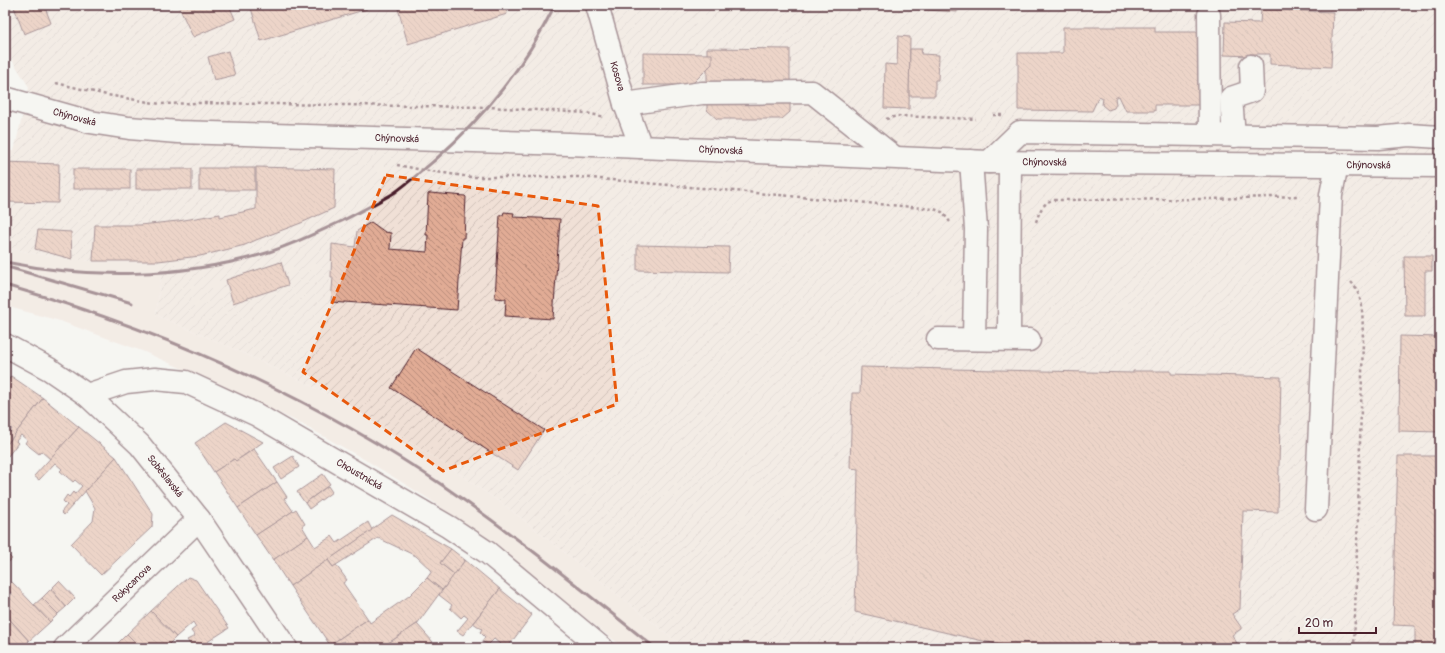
<svg xmlns="http://www.w3.org/2000/svg" width="1445" height="653" font-family="Pangolin,sans-serif">
<style>
.built{fill:#f0e0d6}
.industrial{fill:url(#industrial-furrows)}
.building{fill:url(#building-back-hatch);stroke:#4a1f2b}
.lines{fill:none;stroke-linecap:round;stroke-linejoin:round}
.minor-casing{stroke:#4a1f2b;stroke-width:25}
.major-casing{stroke:#4a1f2b;stroke-width:25}
.path{stroke:#4a1f2b;stroke-width:2.5;stroke-dasharray:3 3;stroke-linecap:butt}
.minor{stroke:#f6f6f2;stroke-width:22}
.major{stroke:#f6f6f2;stroke-width:22}
.rail{stroke:#4a1f2b;stroke-width:3}
.marked{fill:none;stroke:#e8590c;stroke-width:3;stroke-dasharray:8 5;stroke-linejoin:round}
.labels{text-anchor:middle;dominant-baseline:central;stroke-width:3.5;stroke-linejoin:round;paint-order:stroke}
.street-label{font-size:10px;fill:#4a1f2b;stroke:#f6f6f2}
</style>
<defs>
<pattern id="industrial-furrows" width="10" height="10" patternUnits="userSpaceOnUse"><rect width="10" height="10" fill="#f0e0d6"/><path d="M-1 1l2-2M0 10L10 0M9 11l2-2" fill="none" stroke="#cfc0b8"/></pattern>
<pattern id="building-back-hatch" width="6" height="6" patternUnits="userSpaceOnUse"><rect width="6" height="6" fill="#e1ac95"/><path d="M-1 5l2 2M0 0l6 6M5-1l2 2" fill="none" stroke="#b88b7a"/></pattern>
</defs>
<rect width="100%" height="100%" fill="#f6f6f2"/>
<filter id="ink" filterUnits="userSpaceOnUse"><feTurbulence type="fractalNoise" baseFrequency=".025" numOctaves="2"/><feDisplacementMap in="SourceGraphic" scale="8" xChannelSelector="R" yChannelSelector="G"/><feConvolveMatrix kernelMatrix="1 2 1 2 8 2 1 2 1" color-interpolation-filters="sRGB"/></filter>
<g filter="url(#ink)">
<path class="built" d="M5,247L37,254L93,261H158L161,277L156,315L239,351L320,390L388,429L451,468L511,510L685,648H624L488,542L429,499L369,462L302,424L224,387L142,351L60,321L5,306Z"/>
<path class="industrial" d="M5,5H1440V648H685L511,510L451,468L388,429L320,390L239,351L156,315L161,277L157,261H93L72,259L37,254L5,247V151H14L29,87L5,49Z"/>
<g class="building">
<path d="M19,5H44L51,23L24,34L14,7Z"/>
<path d="M178,5H229L235,19L193,37Z"/>
<path d="M250,5H365L367,9L261,41Z"/>
<path d="M397,5H505L507,14L408,44Z"/>
<path d="M912,5H957V12L912,9Z"/>
<path d="M1056,5H1134L1133,6Z"/>
<path d="M1261,9L1333,12L1331,67L1270,64V54H1250V56L1224,55L1225,22L1260,23Z"/>
<path d="M1063,27H1155V32H1199V105H1155V111H1126L1119,96L1115,98L1116,104L1114,108L1108,110L1102,105L1103,98L1099,96L1092,111L1018,110V53H1063Z"/>
<path d="M898,36L910,37L909,109L884,108L885,64L897,65Z"/>
<path d="M707,48L790,49V112L782,119H717L707,110Z"/>
<path d="M910,49H922L921,54L939,55L938,80H935V96H909Z"/>
<path d="M228,51L235,75L214,80L208,57Z"/>
<path d="M643,53L712,54V64L691,85H643Z"/>
<path d="M5,162L59,164L58,203L5,202Z"/>
<path d="M256,167L335,169L334,208L301,223L256,240L245,245L221,251L200,256L158,261H93L95,225H140L178,221L220,214V217L256,209Z"/>
<rect x="199" y="168" width="56" height="22"/>
<rect x="73" y="169" width="57" height="20"/>
<rect x="136" y="169" width="56" height="20"/>
<path d="M430,193L465,196L466,197L464,238H462L457,310L344,302V303L331,302L333,277H331L332,244L355,247L357,231L371,222L385,232L391,233L390,249L427,252L428,235H426L428,194Z"/>
<path d="M504,212L514,213L513,217L560,219L553,319L505,316L506,299L495,298L500,215H503Z"/>
<path d="M38,230L71,232L72,259L35,249Z"/>
<path d="M637,245L729,247L728,272L637,270Z"/>
<path d="M1404,256H1432V271H1425V316H1405Z"/>
<path d="M281,262L288,285L233,303L226,280Z"/>
<path d="M1400,336L1440,337V432L1399,431Z"/>
<path d="M416,348L544,430L518,470L391,388Z"/>
<path d="M861,367L1133,373V371H1171V374L1281,377L1278,512L1243,511L1240,609L1232,614L1241,627V629L1232,635L1240,648H1014L855,612L858,469L850,468L852,393H860Z"/>
<path d="M11,376L43,398L5,447V435L8,431L10,432L12,429L5,424V386Z"/>
<path d="M43,398L79,427L50,459L41,451L39,454L25,443L27,440L21,435L16,441L18,443L8,456L5,454V447Z"/>
<path d="M226,422L263,442L236,461L234,459L214,472L195,443Z"/>
<path d="M79,427L116,457L64,515L61,512L67,505L63,501L67,495L69,497L73,492L75,494L82,486L75,480L73,482L60,471L62,469L55,463L39,480L34,476Z"/>
<path d="M254,449L277,482L238,508L214,472L234,459L236,461Z"/>
<path d="M293,456L299,467L281,479L274,468Z"/>
<path d="M1398,456H1440V648H1415V626L1393,625Z"/>
<path d="M116,457L153,514L152,527L101,575L71,544L93,521L95,508L85,491Z"/>
<path d="M323,474L330,484L305,503L297,492Z"/>
<path d="M277,482L287,497L284,498L293,511L256,535L238,508Z"/>
<path d="M328,486L332,492L309,509L305,503Z"/>
<path d="M296,509L305,524L302,526L308,536L273,560L256,535Z"/>
<path d="M392,515L451,549L440,563L455,575L442,590L427,578L432,571L416,556L378,538L333,567L328,560Z"/>
<path d="M368,522L372,530L290,586L273,560L308,536L315,547L332,536L337,543Z"/>
<path d="M451,549L465,560L455,575L440,563Z"/>
<path d="M5,552L12,559L5,565Z"/>
<path d="M328,560L333,567L336,565L347,580L343,583L368,619L330,645L290,586Z"/>
<path d="M465,560L500,589L463,635L457,631L468,618L464,615L461,618L450,608L452,605L439,595Z"/>
<path d="M188,577L196,580L229,628L198,648H193L187,640L195,636L191,631L196,627L193,622L176,637L151,611Z"/>
<path d="M427,578L442,590L417,624L381,648H349L344,641L332,648L330,645L368,619L370,623L409,596Z"/>
<path d="M59,581L75,598L66,607L51,589Z"/>
<path d="M12,582L50,622L29,641L5,614V606L11,599L8,597L12,594L6,587Z"/>
<path d="M51,589L66,607L58,614L42,598Z"/>
<path d="M500,589L532,615L507,648H497L500,644L494,639L488,645L482,641L485,637L480,632L482,629L473,623Z"/>
<path d="M42,598L58,614L50,622L34,605Z"/>
<path d="M151,611L176,637L169,644L172,648H141L127,634Z"/>
<path d="M5,614L29,641L22,648H5Z"/>
<path d="M417,624L433,642L423,648H381Z"/>
<path d="M127,634L141,648H113Z"/>
</g>
<g class="lines">
<g class="minor-casing">
<g id="minor">
<path id="s1" d="M597,5L625,104L641,147"/>
<path d="M1209,15L1210,135"/>
<path d="M625,104L702,93L812,92L894,157"/>
<path d="M1234,136L1231,98L1252,91L1251,66"/>
<path d="M971,161L976,229L974,339"/>
<path d="M989,162L1020,132L1378,138L1409,135L1440,137"/>
<path d="M938,339L1029,340"/>
<path d="M1009,339L1010,162"/>
<path id="s2" d="M87,395L126,382L155,379L186,382L257,415L449,527L488,553L602,648"/>
<path d="M1316,509L1331,195L1337,164"/>
<path id="s3" d="M65,648L199,519"/>
</g>
</g>
<g class="major-casing">
<g id="major">
<path id="s4" d="M5,98L90,122L129,128L178,132L569,144L989,162L1440,166"/>
<path id="s5" d="M5,345L49,369L87,395L140,445L199,519L286,648"/>
</g>
</g>
<g class="path">
<path d="M56,83L107,95L160,104L198,103L489,107L586,113L605,117"/>
<path d="M993,115H1002"/>
<path d="M886,119L897,116L976,119"/>
<path d="M397,165L423,170L471,177H579L934,209L942,212L950,222"/>
<path d="M1036,222C1039,213 1042,203 1053,200L1211,199L1300,196"/>
<path d="M1351,282C1365,297 1362,320 1363,340L1354,648"/>
</g>
<use href="#minor" class="minor"/>
<use href="#major" class="major"/>
<g class="rail">
<path d="M5,262C89,279 180,278 263,254C290,246 316,233 342,221C359,212 377,203 394,193C408,183 422,171 435,160C487,114 524,67 555,5"/>
<path d="M11,268L132,303"/>
<path d="M5,285C161,330 311,396 445,487C518,537 586,593 655,648"/>
</g>
</g>
</g>
<path d="M0 0H1445V653H0ZM386,175L598,206L617,404L443,471L303,372Z" fill="#f6f6f2" fill-opacity=".55" fill-rule="evenodd"/>
<path class="marked" d="M386,175L598,206L617,404L443,471L303,372Z"/>
<g class="labels">
<g class="street-label">
<text stroke="none"><textPath href="#s1" startOffset="74">Kosova</textPath></text>
<text stroke="none"><textPath href="#s4" startOffset="72">Chýnovská</textPath></text>
<text stroke="none"><textPath href="#s4" startOffset="396">Chýnovská</textPath></text>
<text stroke="none"><textPath href="#s4" startOffset="720">Chýnovská</textPath></text>
<text stroke="none"><textPath href="#s4" startOffset="1044">Chýnovská</textPath></text>
<text stroke="none"><textPath href="#s4" startOffset="1368">Chýnovská</textPath></text>
<text stroke="none"><textPath href="#s2" startOffset="298">Choustnická</textPath></text>
<text stroke="none"><textPath href="#s5" startOffset="209">Soběslavská</textPath></text>
<text stroke="none"><textPath href="#s3" startOffset="93">Rokycanova</textPath></text>
</g>
</g>
<rect width="1445" height="653" fill="none" stroke="#f6f6f2" stroke-width="20"/>
<rect x="10" y="10" width="1425" height="633" fill="none" stroke="#4a1f2b" stroke-width="1.5" filter="url(#ink)"/>
<path d="M1299 627v6h77v-6" fill="none" stroke="#4a1f2b" stroke-width="2"/>
<text x="1305" y="627" font-size="12" fill="#4a1f2b" stroke="#f6f6f2" stroke-width="3" paint-order="stroke">20 m</text>
</svg>
